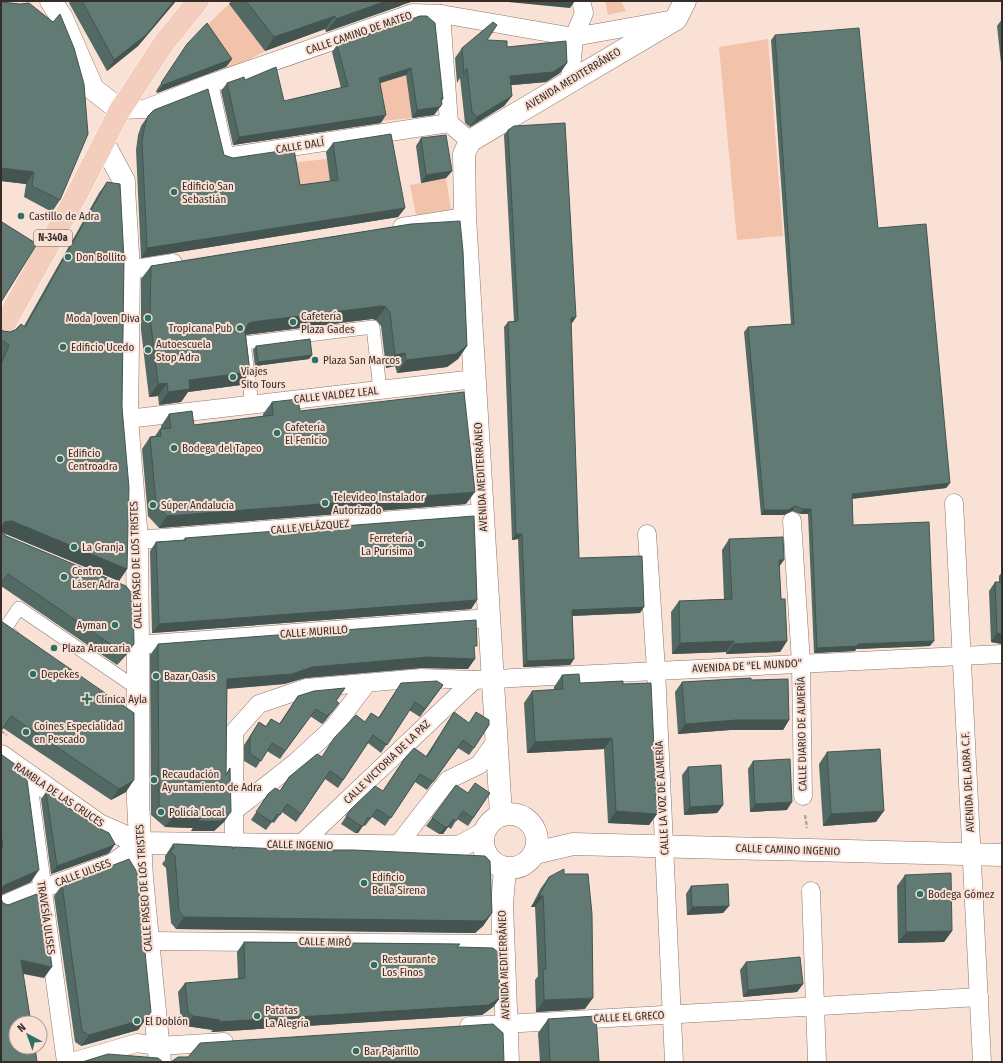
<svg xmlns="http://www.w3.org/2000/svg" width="1003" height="1063" font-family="'Fira Sans Condensed',sans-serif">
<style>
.green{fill:#f3c2aa}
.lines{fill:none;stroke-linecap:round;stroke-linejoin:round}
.pedestrian-casing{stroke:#8b766b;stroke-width:14}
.minor-casing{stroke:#8b766b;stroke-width:19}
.tertiary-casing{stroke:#8b766b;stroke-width:23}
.trunk-casing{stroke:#fff;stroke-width:23}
.path{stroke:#b5a299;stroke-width:2.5;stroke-dasharray:4 2;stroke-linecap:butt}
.pedestrian{stroke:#fff;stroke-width:13}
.minor{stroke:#fff;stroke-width:18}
.tertiary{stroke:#fff;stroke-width:22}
.trunk{stroke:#f4cebc;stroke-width:22}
.wall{fill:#536964}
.shaded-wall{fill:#445551}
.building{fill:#617a74;stroke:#445551}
.poi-dot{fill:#2d7165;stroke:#fae1d6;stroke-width:1.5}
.labels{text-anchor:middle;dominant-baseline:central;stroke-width:4;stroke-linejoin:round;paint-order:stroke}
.shield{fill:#fae1d6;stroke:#71635c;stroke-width:1}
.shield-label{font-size:10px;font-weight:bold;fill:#362d28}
.street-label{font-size:11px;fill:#362d28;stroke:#fae1d6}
.poi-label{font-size:11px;fill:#362d28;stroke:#fae1d6;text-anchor:start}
</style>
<rect width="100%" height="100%" fill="#fae1d6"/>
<g class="green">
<path d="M605,1H621L626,11L608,15Z"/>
<path d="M229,4L265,51L229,71L202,30Z"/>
<path d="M768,39L783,236L737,240L719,47Z"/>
<path d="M406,75L412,118L381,121L377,84Z"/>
<path d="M327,159L332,190L294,194L289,163Z"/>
<path d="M446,178L451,210L416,215L410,185Z"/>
</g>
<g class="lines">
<g class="pedestrian-casing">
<g id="pedestrian">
<path d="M252,405L244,343L373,327L380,390"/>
<path d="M13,636L4,630L19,608L138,689"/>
</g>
</g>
<g class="minor-casing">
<g id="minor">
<path d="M441,14L449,123L470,141"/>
<path d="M570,81L574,37L584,13L581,1"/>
<path d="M209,84L225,157L449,123"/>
<path d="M120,110L145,109L209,84L413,13L441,14L574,37L669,20"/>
<path d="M402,227L465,217"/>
<path d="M129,270L173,263"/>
<path d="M127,419L475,379"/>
<path d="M954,503L982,1062"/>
<path d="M792,521L801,663L803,796"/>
<path d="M647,534L656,670L674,1062"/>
<path d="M137,540L483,513"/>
<path d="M138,645L489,618"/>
<path d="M27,774L66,1062"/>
<path d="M234,811L296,762L333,728L367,683"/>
<path d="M234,843V732L259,704L306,688L422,678L474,680L1002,654"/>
<path d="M300,845L474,680"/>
<path d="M397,846L448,780L479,765L496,741"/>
<path d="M811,891L817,1062"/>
<path d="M1,906L28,894L112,863L140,843"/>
<path d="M148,941L503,944"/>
<path d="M469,1026L979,997"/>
<path d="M72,1062L137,1043L158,1046L224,1042"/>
</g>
</g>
<g class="tertiary-casing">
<g id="tertiary">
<path d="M51,1L62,18L93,89L120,110"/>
<path d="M104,144L124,181V188L129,270L127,419L137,540L138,645V801L142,878L160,1062"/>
<path d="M1,756L99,825L140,843L452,847L461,846L483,834"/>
<circle cx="510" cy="841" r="27"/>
<path d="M501,815L465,217L464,154L470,141L676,19L685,1"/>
<path d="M535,853L573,844L1002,855"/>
<path d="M505,869L502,904L508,1062"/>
</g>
</g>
<g class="trunk-casing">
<path id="trunk" d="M1,331L75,198L120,110L164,43L198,1"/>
</g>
<g class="path">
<path d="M1,731L7,735"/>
<path d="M805,815L807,828"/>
</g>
<use href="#pedestrian" class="pedestrian"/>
<use href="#minor" class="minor"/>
<use href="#tertiary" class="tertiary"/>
<use href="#trunk" class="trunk"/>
</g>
<g class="wall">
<path d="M71,1H176L138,46L107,71L69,3Z"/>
<path d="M231,1H414L402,5L400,6L326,32L325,29L265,51L229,4Z"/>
<path d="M1,2L60,200L52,212L24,197L26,184L1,181Z"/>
<path d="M420,16L443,99L441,102L442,104L434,115L412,118L406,75L380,83L381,123L233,145L221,91L227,83L245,80L284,101L341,88L332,52L337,45Z"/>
<path d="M1002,19V72L997,26Z"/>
<path d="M775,35L878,228L950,483L946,488L852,499L853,525L930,646L856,649L855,651L814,653L808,514H800L792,511L784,515H761L744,332L748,327L791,324L771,40Z"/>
<path d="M487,40L507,47L567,63L560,73L546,82L511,85L512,96L504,106L470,127L465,123L460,78L457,83L455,58L462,48Z"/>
<path d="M187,44L232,59L226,67L157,93L156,91Z"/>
<path d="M148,116L224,155L300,185L330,181L326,152L333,143L405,208L398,217L141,258L136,150L138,135L141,126Z"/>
<path d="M508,130L576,317L572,323H571L579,558L644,607L640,613L572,616L574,659L570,665L523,667L518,539L512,540L504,327L508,322L514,321L504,135Z"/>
<path d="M421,138L452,171L446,178L421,183L416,146Z"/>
<path d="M107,182L122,407L127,569L119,581L3,533L6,536L134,644L126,655L117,665L1,586V329L3,331L10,332L15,330L24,326L99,193Z"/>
<path d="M411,224L467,346L458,359L447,367L397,373L395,366L386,368L381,326L376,320L372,319L246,335L250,372L241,385L188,392L181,402L159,405L158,396L149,397L141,330V279L151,266Z"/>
<path d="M256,346L312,355L309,359L255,366L253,350Z"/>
<path d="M272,402L300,411L466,504L159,528L148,516L142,449L150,437L155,436L160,429H161V426L169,414L194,425L263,416V414Z"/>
<path d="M185,538L477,600L471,609L152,633L150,551L156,542L183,540Z"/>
<path d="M729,539L779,566L781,599L787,641L780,652L726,654V652L672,654L671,612L679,601L724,599L722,550Z"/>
<path d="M1002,572V644L991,642L989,591L995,582H999V576Z"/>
<path d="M1,621L126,792L111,800L3,728Z"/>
<path d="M158,644L475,650L468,669L421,668L305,678L284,684L227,689L226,774L230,768L224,822L214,831H191L193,828L165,827L151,815L150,655Z"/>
<path d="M562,675L580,683L623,684L657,814L649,825L608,823L604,749L527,753L524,703L532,691L554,690V687Z"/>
<path d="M751,680L789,720L783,730H730L678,734L675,692L682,682Z"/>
<path d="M401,683L443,685L420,717L409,710L381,753L368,743L338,788L325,779L296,822L282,812L274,823L272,822L266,830L251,820L268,794L280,791L289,777L322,757L365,722L378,718Z"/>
<path d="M298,696L336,701L325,721L322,724L310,716L280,759L267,751L256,768L244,761V745L259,722L266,726L271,719L279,724Z"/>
<path d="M454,712L474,748L469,755L458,748L427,790L415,782L385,826L372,817L365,826L363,825L358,833H355L341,824L351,809L383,791L405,758L426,756Z"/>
<path d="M827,752L876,822L823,826L819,764Z"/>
<path d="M1,753L31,882L1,895Z"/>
<path d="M753,761L787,810L750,812L748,769Z"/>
<path d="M688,767L723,805L717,813L684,815L682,775Z"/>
<path d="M46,792L97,827L110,852L107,854L51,874L41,799Z"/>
<path d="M468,793H490L468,826L457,819L451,829L448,827L443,834H439L426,826L432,818Z"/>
<path d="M173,844L233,849L323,851V850L492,913L483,926L475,933L176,929L171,923L166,868L162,864L165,860V856Z"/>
<path d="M564,874L585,1009L536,1012L535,980L538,976L536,927L535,907H531L541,888L549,877Z"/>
<path d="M905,875L952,931L944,942L898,943L897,886Z"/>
<path d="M62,885L151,1012L138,1030L81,1046L75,1042L54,896Z"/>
<path d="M691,886L729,906L723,913L687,915L686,894Z"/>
<path d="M244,942L460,944L458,947L500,998L493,1007L482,1015L211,1032L213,1030L186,1026L181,1022L178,992L185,983L238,979L237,952Z"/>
<path d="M746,962L803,984L797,992L743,997L740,970Z"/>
<path d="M548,1019L599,1062H540L538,1033Z"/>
</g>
<g class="shaded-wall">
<path d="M174,1H176L138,46L107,71L114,60Z"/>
<path d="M386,1H414L402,5L400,6L326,32L336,19Z"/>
<path d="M499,1H575L570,8Z"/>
<path d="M335,16L325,29L265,51L274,37Z"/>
<path d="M232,59L226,67L157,93L163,85Z"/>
<path d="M567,63L560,73L546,82L503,86L510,76Z"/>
<path d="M411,68L406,75L374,85L379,78Z"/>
<path d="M512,96L504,106L470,127L477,117Z"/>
<path d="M440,107L434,115L412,118L417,110Z"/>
<path d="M386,115L381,123L233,145L239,137Z"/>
<path d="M1,168L34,172L26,184L1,181Z"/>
<path d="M452,171L446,178L421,183L426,175Z"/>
<path d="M405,208L398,217L141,258L147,248Z"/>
<path d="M381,306L386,307L376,320L372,319L243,335L248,324L252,322Z"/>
<path d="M576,317L572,323L567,324L571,318Z"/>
<path d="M467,346L458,359L447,367L397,373L406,360Z"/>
<path d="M405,353L395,366L386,368L395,355Z"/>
<path d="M312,355L309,359L255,366L258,362Z"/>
<path d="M250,372L241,385L188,392L181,402L159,405L168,392L189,380Z"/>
<path d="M167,383L158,396L149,397L158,384Z"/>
<path d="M950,483L946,488L848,499L852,494Z"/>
<path d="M475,492L466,504L159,528L167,516Z"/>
<path d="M795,506L792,511L784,515H761L764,510Z"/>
<path d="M803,509H811L808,514H800Z"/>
<path d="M12,521L127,569L119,581L4,533H1V527L4,522Z"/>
<path d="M516,534H522L518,539L512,540Z"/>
<path d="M779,560H784L776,571Z"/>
<path d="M477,600L471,609L152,633L159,624Z"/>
<path d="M644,607L640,613L568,616L572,610Z"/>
<path d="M997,633L1002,634V644L991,642Z"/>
<path d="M734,641L726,652L672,654L680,643Z"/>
<path d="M787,641L780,652L726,654L734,644Z"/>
<path d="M934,641L930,646L856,649L855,651L814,653L817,648L858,644Z"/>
<path d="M134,644L126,655L117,665L125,654Z"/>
<path d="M428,657L475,659L468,669L421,668L305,678L284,684L220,689L227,679L312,667Z"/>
<path d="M574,659L570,665L523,667L527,661Z"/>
<path d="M339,703L325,721L322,724L327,716Z"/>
<path d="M737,720H789L783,730H730L678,734L685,724Z"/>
<path d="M612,738L604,749L527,753L535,742Z"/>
<path d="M134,780L126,792L111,800L119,789Z"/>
<path d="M792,802L787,810L750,812L755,804Z"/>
<path d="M723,805L717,813L684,815L690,807Z"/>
<path d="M616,811L657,814L649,825L608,823Z"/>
<path d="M884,811L876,822L823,826L831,814Z"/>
<path d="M231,812L224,822L214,831H191L193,828L165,827L173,816Z"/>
<path d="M361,826H363L358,833H355Z"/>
<path d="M445,827H448L443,834H439Z"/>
<path d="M115,844L110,852L107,854L51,874L57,866Z"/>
<path d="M39,870L31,882L1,895V888L5,885Z"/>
<path d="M539,896H543L535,907H531Z"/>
<path d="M729,906L723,913L687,915L692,907Z"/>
<path d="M492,913L483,926L475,933L176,929L184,917Z"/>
<path d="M952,931L944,942L898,943L906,932Z"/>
<path d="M21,960L52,967L44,978L13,972Z"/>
<path d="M803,984L797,992L743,997L748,990Z"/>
<path d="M500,998L493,1007L482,1015L211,1032L213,1030L186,1026L193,1016Z"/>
<path d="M593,998L585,1009L536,1012L544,1000Z"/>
<path d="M151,1012L138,1030L81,1046L89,1035Z"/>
</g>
<g class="building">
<path d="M82,1H174L146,35L114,60Z"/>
<path d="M246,1H386L336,19L335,16L274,37Z"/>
<path d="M1,2L20,4L29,3L53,22L60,14L74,48L84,84L88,134L60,200L32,186L34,172L1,168Z"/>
<path d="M420,16H427L435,23L443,99L441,98L442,104L440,107L417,110L411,68L379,78L386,115L239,137L227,83L244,77L245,80L276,67L284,101L348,86L337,45Z"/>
<path d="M493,22L497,25L487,40L507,41V47L566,41L567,63L553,72L510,76L512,96L477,117L472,112L467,68L464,73L462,48Z"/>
<path d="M207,23L232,59L163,85L161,83L187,44Z"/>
<path d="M859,28L878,228L926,224L950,483L852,494L853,525L929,522L934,641L858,644V646L817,648L811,509H803L795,506L788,510H764L748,327L794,324L775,35Z"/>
<path d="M208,89L224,155L233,158L294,149L300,185L338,180L333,143L391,134L405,208L147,248L142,141L145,125L148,116L154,110Z"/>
<path d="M565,123L576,317L571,318L579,558L642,556L644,607L572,610L574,659L527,661L522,534H516L508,322L518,321L508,130L514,126Z"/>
<path d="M446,135L452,171L426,175L421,138Z"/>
<path d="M107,182L120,184L124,259L122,407L129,488L127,569L12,521L4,522L1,530L6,536L126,586L133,595L134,644L125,654L8,574L1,583V364L9,345L1,340V329L3,331L10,332L15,330L21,324L25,327Z"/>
<path d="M460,221L463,251L467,346L456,354L406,360L405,353L395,355L390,313L386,307L381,306L252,322L248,324L245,331L250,372L189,380L190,389L168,392L167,383L158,384L150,316L151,266L411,224Z"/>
<path d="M2,222L37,244L1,302V223Z"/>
<path d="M310,339L312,355L258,362L256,346Z"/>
<path d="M464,392L475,492L167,516L156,504L150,437L161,436L160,429L171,428L169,414L192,411L194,425L273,415L272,402L298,399L300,411Z"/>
<path d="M474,516L477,600L159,624L156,542L186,540L185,538Z"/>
<path d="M783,537L784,560H779L781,599H785L787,641L734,644V641L680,643L679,601L732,599L729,539Z"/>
<path d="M995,582H1002V634L997,633Z"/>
<path d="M476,620L477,646H474L475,659L428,657L312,667L292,674L227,679L226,775L230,768L231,812L221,821H198L201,817L173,816L159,805L158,644Z"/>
<path d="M1,621L134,713V780L119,789L11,716L1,731Z"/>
<path d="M579,674L580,683L623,681V684L651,683L657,814L616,811L612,738L535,742L532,691L563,689L562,675Z"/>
<path d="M751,678V680L788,679L789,720H737L685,724L682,682Z"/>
<path d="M437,681L443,685L425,709L415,702L387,745L373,735L343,780L330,771L301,814L287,804L280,815L277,814L272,822L256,812L268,794L275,788L280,791L289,777L317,754L322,757L334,738L356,715L365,722L371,713L379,718L401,683Z"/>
<path d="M345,688L336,701L339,703L331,713L327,716L316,709L285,751L272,743L261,761L250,754V737L259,722L266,727L271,719L280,724L298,696L314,691Z"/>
<path d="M454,712L469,723L476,712L489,720V725L474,748L463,740L433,782L420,774L391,818L377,809L370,819L368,817L363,826H361L346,816L351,809L375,786L383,791L405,758L414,748L427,757Z"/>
<path d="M880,749L884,811L831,814L827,752Z"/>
<path d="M1,753L2,755L26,772L39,870L5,885L1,888V847H3L1,835Z"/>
<path d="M790,759L792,802L755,804L753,761Z"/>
<path d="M721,765L723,805L690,807L688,767Z"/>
<path d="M475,783L490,793L473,818L463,811L456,821L453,819L448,827H445L432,818L456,785L468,793Z"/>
<path d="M46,792L97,827L109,833L115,844L112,846L57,866Z"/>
<path d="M173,844H178L233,847V849L234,847L325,851L323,850H354L485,856L490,861L492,913L484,921L184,917L179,911L175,856L170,852L174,848Z"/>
<path d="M129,859L137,872L151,1012L145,1019L89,1035L82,1031L62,885Z"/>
<path d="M564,869V874H588L592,914L593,998L544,1000L543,969H546L544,916L543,896H539L549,877Z"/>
<path d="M951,873L952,931L906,932L905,875Z"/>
<path d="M728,884L729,906L692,907L691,886Z"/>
<path d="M42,892L52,967L21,960L31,1023H16V1047H35L37,1062H1V899L3,903L8,905Z"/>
<path d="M244,942L460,944L457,947L493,948L499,953L500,998L489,1005L218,1022L220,1020L193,1016L188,1012L185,983L245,978Z"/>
<path d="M800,957L803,984L748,990L746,962Z"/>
<path d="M596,1016L599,1062H550L548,1019Z"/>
<path d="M493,1024L503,1033L504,1062H171L178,1057H188L200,1043Z"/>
<path d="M108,1054L158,1058L163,1062H82Z"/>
</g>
<g class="poi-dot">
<circle cx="174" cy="192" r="4"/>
<circle cx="21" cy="216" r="4"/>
<circle cx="68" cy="257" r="4"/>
<circle cx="148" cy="318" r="4"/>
<circle cx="293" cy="322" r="4"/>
<circle cx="240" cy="328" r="4"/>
<circle cx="63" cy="347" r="4"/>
<circle cx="148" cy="350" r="4"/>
<circle cx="315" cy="360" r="4"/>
<circle cx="233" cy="377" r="4"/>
<circle cx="277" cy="433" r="4"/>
<circle cx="174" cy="448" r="4"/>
<circle cx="60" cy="459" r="4"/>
<circle cx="325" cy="503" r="4"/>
<circle cx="153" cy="505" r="4"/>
<circle cx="421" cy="544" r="4"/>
<circle cx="74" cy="547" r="4"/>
<circle cx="64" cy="577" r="4"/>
<circle cx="115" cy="625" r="4"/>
<circle cx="54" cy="648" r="4"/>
<circle cx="33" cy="674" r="4"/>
<circle cx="156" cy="676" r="4"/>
<path d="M85 693h4v4h4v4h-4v4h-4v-4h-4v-4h4z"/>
<circle cx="26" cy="732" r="4"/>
<circle cx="154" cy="780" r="4"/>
<circle cx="161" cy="812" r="4"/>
<circle cx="364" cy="883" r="4"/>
<circle cx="920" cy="894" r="4"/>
<circle cx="374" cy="965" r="4"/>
<circle cx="257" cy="1016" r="4"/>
<circle cx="137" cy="1021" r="4"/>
<circle cx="356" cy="1051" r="4"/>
</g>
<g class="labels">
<rect class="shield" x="34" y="230" width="38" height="16" rx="3"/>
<g class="shield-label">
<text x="53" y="238">N-340a</text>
</g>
<g class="street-label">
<text transform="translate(359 33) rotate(-19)">CALLE CAMINO DE MATEO</text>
<text transform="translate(573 79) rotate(-31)">AVENIDA MEDITERRÁNEO</text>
<text transform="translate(300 146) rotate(-9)">CALLE DALÍ</text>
<text transform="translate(336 395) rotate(-6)">CALLE VALDEZ LEAL</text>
<text transform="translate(481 477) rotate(-93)">AVENIDA MEDITERRÁNEO</text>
<text transform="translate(310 527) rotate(-5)">CALLE VELÁZQUEZ</text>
<text transform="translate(136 565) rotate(-92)">CALLE PASEO DE LOS TRISTES</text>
<text transform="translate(314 632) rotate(-4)">CALLE MURILLO</text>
<text transform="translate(747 666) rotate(-3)">AVENIDA DE "EL MUNDO"</text>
<text transform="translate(802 734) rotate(-91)">CALLE DIARIO DE ALMERÍA</text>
<text transform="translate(387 762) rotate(-44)">CALLE VICTORIA DE LA PAZ</text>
<text transform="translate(968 782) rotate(-93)">AVENIDA DEL ADRA C.F.</text>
<text transform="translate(59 795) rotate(34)">RAMBLA DE LAS CRUCES</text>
<text transform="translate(662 798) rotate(-93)">CALLE LA VOZ DE ALMERÍA</text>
<text transform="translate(300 845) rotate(1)">CALLE INGENIO</text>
<text transform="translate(788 850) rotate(2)">CALLE CAMINO INGENIO</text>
<text transform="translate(83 873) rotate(-21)">CALLE ULISES</text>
<text transform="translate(144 888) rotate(-94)">CALLE PASEO DE LOS TRISTES</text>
<text transform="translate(46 918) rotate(82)">TRAVESÍA ULISES</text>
<text transform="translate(325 942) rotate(1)">CALLE MIRÓ</text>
<text transform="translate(504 965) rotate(-92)">AVENIDA MEDITERRÁNEO</text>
<text transform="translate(629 1017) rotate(-3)">CALLE EL GRECO</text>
</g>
<g class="poi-label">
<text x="182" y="186">Edificio San<tspan x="182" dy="13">Sebastián</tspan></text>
<text x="29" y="216">Castillo de Adra</text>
<text x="76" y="257">Don Bollito</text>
<text x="301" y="316">Cafetería<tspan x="301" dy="13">Plaza Gades</tspan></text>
<text x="140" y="318" text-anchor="end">Moda Joven Diva</text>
<text x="232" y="328" text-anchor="end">Tropicana Pub</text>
<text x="156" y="344">Autoescuela<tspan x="156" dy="13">Stop Adra</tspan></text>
<text x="71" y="347">Edificio Ucedo</text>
<text x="323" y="360">Plaza San Marcos</text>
<text x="241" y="371">Viajes<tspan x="241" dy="13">Sito Tours</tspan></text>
<text x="285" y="427">Cafetería<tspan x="285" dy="13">El Fenicio</tspan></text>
<text x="182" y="448">Bodega del Tapeo</text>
<text x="68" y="453">Edificio<tspan x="68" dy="13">Centroadra</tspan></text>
<text x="333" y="497">Televideo Instalador<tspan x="333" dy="13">Autorizado</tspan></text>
<text x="161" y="505">Súper Andalucía</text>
<text x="413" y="538" text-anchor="end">Ferretería<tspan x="413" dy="13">La Purísima</tspan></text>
<text x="82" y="547">La Granja</text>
<text x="72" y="571">Centro<tspan x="72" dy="13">Láser Adra</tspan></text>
<text x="107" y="625" text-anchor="end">Ayman</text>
<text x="62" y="648">Plaza Araucaria</text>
<text x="41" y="674">Depekes</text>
<text x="164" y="676">Bazar Oasis</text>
<text x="96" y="699">Clínica Ayla</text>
<text x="34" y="726">Coines Especialidad<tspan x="34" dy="13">en Pescado</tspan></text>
<text x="162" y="774">Recaudación<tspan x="162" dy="13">Ayuntamiento de Adra</tspan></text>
<text x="169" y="812">Policía Local</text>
<text x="372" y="877">Edificio<tspan x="372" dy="13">Bella Sirena</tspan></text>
<text x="928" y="894">Bodega Gómez</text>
<text x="382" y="959">Restaurante<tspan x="382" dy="13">Los Finos</tspan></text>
<text x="265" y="1010">Patatas<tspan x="265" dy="13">La Alegría</tspan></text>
<text x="145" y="1021">El Doblón</text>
<text x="364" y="1051">Bar Pajarillo</text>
</g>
</g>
<rect width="1003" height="1063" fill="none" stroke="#362d28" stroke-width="4"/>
<g transform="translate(28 1035) rotate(319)"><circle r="19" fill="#fae1d6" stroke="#ac9990"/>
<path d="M0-3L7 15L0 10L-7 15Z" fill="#2d7165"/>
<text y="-6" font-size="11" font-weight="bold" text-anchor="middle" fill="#362d28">N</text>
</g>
</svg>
